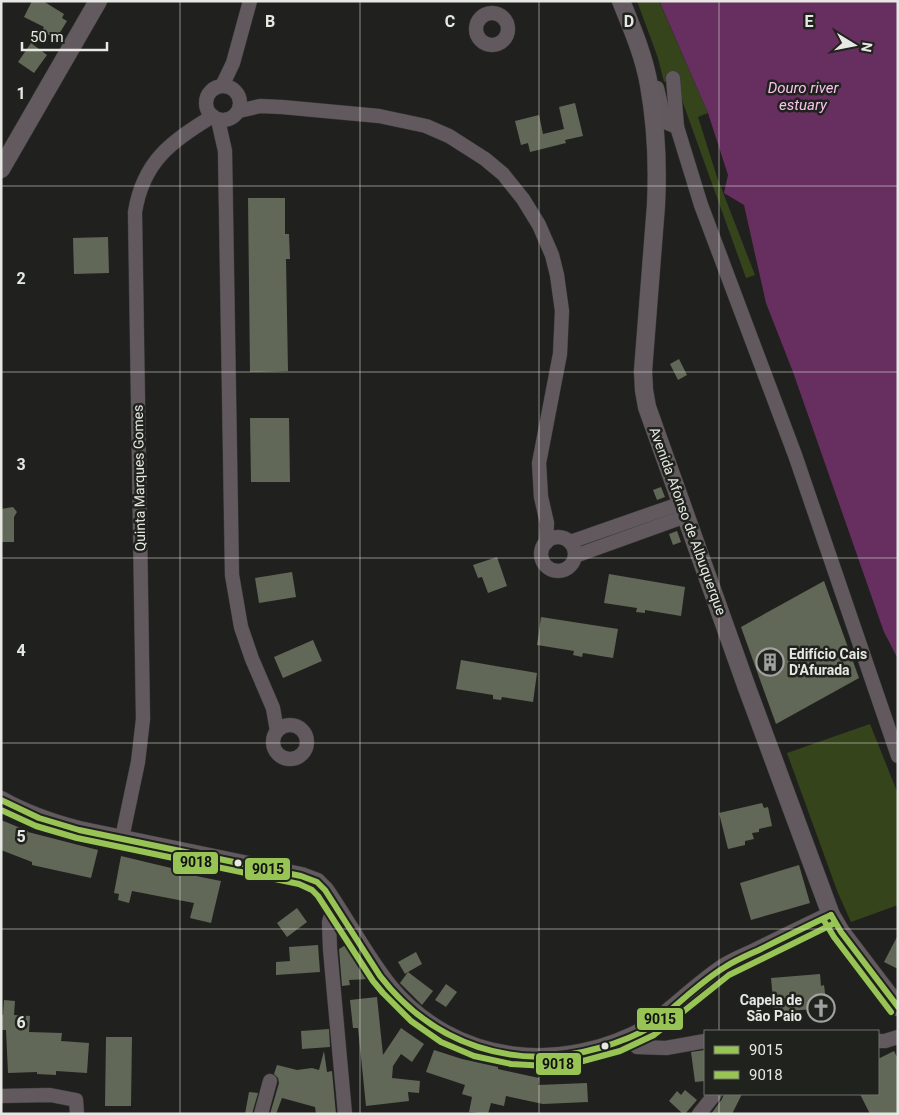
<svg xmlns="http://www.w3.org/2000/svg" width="899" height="1115" font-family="Roboto,sans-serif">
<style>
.green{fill:#36441b}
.water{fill:#672f5f}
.building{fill:#616857}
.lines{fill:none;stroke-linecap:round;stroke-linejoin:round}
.minor-casing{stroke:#3c3c3b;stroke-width:15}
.major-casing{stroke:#3c3c3b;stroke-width:19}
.minor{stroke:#62595f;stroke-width:14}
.major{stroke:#625a5f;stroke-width:18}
.bus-1-casing{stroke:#20221d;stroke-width:10}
.bus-2-casing{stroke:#20221d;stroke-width:10}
.bus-1{stroke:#98c455;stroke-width:6}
.bus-2{stroke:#98c455;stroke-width:6}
.grid{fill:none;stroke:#e7e8e4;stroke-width:1;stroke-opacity:0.55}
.bus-dot{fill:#e7e8e4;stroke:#20221d;stroke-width:2}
.labels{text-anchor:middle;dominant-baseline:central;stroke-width:5;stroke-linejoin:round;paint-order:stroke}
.street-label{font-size:14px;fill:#e7e8e4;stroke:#20221d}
.poi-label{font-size:14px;font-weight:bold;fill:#e7e8e4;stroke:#20221d;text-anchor:start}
.water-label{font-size:15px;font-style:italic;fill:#f9c1ed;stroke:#20221d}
.grid-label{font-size:16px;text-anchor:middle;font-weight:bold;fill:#e7e8e4;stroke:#20221d;stroke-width:5;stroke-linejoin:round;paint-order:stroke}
.line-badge{stroke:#20221d;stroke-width:2}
.pale-badge-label{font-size:14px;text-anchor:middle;font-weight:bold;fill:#111}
</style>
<rect width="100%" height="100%" fill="#20211e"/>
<g class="green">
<path d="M637,1H659L708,113L698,117L717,177L755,275L746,278L674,78L664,82L658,58Z"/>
<path d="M870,724L898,794V905L851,922L838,893L787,753Z"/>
</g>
<path class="water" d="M660,1H898V659L884,632L793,372L766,303L744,205L724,193L728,175L708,113L661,5Z"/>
<g class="building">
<path d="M32,1H43L64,14L62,18L67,21L56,39L42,31L44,27L24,17Z"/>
<path d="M31,43L47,55L34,73L18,62Z"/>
<path d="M575,103L583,136L565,140L566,143L530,152L528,143L521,145L515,121L539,115L543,134L564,129L559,107Z"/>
<path d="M248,198H285V234H289L290,259H286L288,371L250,372Z"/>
<path d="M108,237L109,273L74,274L73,238Z"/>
<path d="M679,359L687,375L678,380L670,364Z"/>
<path d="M250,418H289L290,482H251Z"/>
<path d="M661,487L665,497L657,500L653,490Z"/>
<path d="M13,507L17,512L14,517V542H1V509Z"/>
<path d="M677,531L681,542L673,545L669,534Z"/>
<path d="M497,557L507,586L488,593L482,577L478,578L473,565Z"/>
<path d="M292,572L296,597L259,603L255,578Z"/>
<path d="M609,574L685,587L681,616L645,610V613L636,612L637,608L604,603Z"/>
<path d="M824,581L859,678L776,724L741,627Z"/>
<path d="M541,617L618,629L613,658L583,653L582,657L573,655L574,651L537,645Z"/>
<path d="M313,640L322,661L283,678L274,657Z"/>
<path d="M461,660L537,673L533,702L502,697L501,700L493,699V695L456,689Z"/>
<path d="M762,803L764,808L768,807L772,826L759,829V832L752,833L754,839L745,841V845L728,849L719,813Z"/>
<path d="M1,820L28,831V832L98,850L91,878L32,865V862L1,850Z"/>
<path d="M121,856L196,874V876L221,881L211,923L190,918L194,903L132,891L129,903L118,900L119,894L114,893Z"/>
<path d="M799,865L810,903L751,920L740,883Z"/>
<path d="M297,908L307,922L287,937L277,923Z"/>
<path d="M898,935V969L884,962Z"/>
<path d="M318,945L320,972L276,975V962L290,961L289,947Z"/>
<path d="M344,946H348L370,979L349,980L350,985L342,986L339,949Z"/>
<path d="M416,952L422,964L408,972L433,991L422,1005L400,983L408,972L405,974L398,962Z"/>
<path d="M820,974L821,986L824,985L828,1016L815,1017V1009L774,1012L771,978Z"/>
<path d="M446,984L457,992L446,1007L435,1000Z"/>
<path d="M377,997L383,1055L401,1028L424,1044L412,1062L401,1054L393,1066L392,1078L420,1081L419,1093L408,1092L409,1101L366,1106L358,1028H353L350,1000Z"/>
<path d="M4,1000L15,1001L14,1015L30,1016L29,1032L62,1033L61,1041L89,1043L87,1073L56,1071V1075L37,1074V1072L8,1073L6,1030H1V1015H3Z"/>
<path d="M329,1029L330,1047L302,1049L301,1031Z"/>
<path d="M106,1037H132L131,1106H105Z"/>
<path d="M434,1050L462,1059L498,1067V1069L539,1078L538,1085L587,1083L588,1102L543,1104L506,1096L504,1106L491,1103L488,1114L469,1112L472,1097L462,1094L465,1085L426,1072Z"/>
<path d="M705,1050V1081L695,1082L691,1052Z"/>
<path d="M324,1051L327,1072L332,1071L336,1114H316L315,1107L282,1098L276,1114H270L279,1083L278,1078L274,1074L277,1065L297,1070L312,1068L319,1070Z"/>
<path d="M894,1051L898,1059V1114H870L860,1094H878V1059Z"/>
<path d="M685,1090L697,1100L685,1114H683L669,1101L677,1091L681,1095Z"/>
<path d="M249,1092L258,1093L252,1114H245Z"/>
<path d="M724,1094H742L732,1114H711L722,1099Z"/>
</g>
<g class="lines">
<g class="minor-casing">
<g id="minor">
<circle cx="492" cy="29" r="16"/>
<path d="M673,78L677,127"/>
<path d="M222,86L233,63L250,1"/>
<circle cx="223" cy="103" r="17"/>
<path d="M657,88L665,122L677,127L701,205L795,455L898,756"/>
<path d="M239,111L260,106L282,107L379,116L426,126L449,136L485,159L503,174L523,199L539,225L552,255L557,275L562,311L560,354L539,463L541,497L547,523L546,543"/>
<path d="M218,120L225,151L232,575L241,627L252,659L273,708L277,731"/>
<circle cx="558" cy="554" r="17"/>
<path d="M570,542L682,503"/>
<path d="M575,556L686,516"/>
<circle cx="290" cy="742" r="17"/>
<path d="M122,838L138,762L143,719L135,212C143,162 171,141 213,116"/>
<path d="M334,905L329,922L330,949L345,1114"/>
<path d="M629,1038L637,1047L666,1048L705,1041"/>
<path d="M878,1041H885L898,1037"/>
<path d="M1,1096L50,1095L76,1100L77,1114"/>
<path d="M261,1114L270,1081"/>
<path d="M699,1114L715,1094"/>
</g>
</g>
<g class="major-casing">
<g id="major">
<path d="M621,1C632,28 644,56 649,85C656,124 658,165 656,205L643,371L644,390L647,407L747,688L831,915L841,932L898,1007"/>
<path d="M1,169L98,1"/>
<path d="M1,800C26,814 52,823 79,830L301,876L317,882L325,890C347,922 365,957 389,987C455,1067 563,1076 650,1027C658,1022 665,1014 673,1008C688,995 703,982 720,970C731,962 745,957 757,951C781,939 806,927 831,915"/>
</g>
</g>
<use href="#minor" class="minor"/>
<use href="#major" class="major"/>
<g class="bus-1-casing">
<g id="bus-1">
<path d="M1,800L39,818L79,830L301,876L317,882L325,890L380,976C433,1045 515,1072 599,1048C617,1043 636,1036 652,1026C658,1022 663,1016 669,1011C687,996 705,979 725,967C736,960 748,955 759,950C783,938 807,926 831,915"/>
<path d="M831,915L841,932L898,1007"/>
</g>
</g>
<g class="bus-2-casing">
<g id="bus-2">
<path d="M1,810L36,826L77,838L299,884L312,890L318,896L373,981L383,993L411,1021L441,1042L474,1056L511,1064L547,1066L583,1061L620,1051L654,1035L729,975L835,923"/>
<path d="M823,919L834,937L891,1012"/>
</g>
</g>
<use href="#bus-1" class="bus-1"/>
<use href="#bus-2" class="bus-2"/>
</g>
<path class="grid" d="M180,1V1114M360,1V1114M539,1V1114M719,1V1031M1,186H898M1,372H898M1,558H898M1,743H898M1,929H898M719,1094V1114"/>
<defs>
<g id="building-ring" transform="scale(1.4375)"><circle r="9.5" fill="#20221d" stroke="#a1a29f" stroke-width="1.5"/><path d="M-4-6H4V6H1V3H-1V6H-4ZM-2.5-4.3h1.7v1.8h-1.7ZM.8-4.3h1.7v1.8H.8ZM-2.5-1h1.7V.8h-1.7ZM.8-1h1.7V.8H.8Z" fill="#a1a29f"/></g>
<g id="church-ring" transform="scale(1.4375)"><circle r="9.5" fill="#20221d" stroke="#a1a29f" stroke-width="1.5"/><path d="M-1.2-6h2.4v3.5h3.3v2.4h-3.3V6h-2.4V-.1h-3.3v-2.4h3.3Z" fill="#a1a29f"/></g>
</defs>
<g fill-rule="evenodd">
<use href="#building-ring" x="770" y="662"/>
<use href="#church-ring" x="821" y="1008"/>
</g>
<g class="bus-dot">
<circle cx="238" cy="863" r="4.5"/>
<circle cx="605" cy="1046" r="4.5"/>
</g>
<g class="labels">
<g class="street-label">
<text transform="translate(139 478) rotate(-91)">Quinta Marques Gomes</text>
<text transform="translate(688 521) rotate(70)">Avenida Afonso de Albuquerque</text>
</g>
<g class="poi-label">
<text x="789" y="654">Edifício Cais<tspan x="789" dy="16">D'Afurada</tspan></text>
<text x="802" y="1000" text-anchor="end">Capela de<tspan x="802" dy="16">São Paio</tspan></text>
</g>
<g class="water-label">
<text x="803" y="88">Douro river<tspan x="803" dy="17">estuary</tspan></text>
</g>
</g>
<g class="grid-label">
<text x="270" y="27">B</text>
<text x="450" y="27">C</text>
<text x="629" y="27">D</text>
<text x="809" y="27">E</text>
<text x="21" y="99">1</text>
<text x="21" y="284">2</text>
<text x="21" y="470">3</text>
<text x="21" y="656">4</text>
<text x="21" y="842">5</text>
<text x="21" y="1028">6</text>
</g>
<g class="line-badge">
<rect x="172" y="851" width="47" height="24" rx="5" fill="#98c455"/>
<rect x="244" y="857" width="47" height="24" rx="5" fill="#98c455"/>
<rect x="636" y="1007" width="48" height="24" rx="5" fill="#98c455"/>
<rect x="535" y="1052" width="47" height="24" rx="5" fill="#98c455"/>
</g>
<g class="pale-badge-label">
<text x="196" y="867">9018</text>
<text x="268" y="874">9015</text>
<text x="660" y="1024">9015</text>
<text x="558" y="1069">9018</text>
</g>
<rect width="899" height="1115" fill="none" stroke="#e7e8e4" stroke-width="5"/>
<rect x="704" y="1030" width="175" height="65" fill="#20221d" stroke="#70716d"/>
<rect x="714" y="1046" width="25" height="8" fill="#98c455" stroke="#70716d"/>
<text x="749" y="1055" font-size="15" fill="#e7e8e4">9015</text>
<rect x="714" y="1071" width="25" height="8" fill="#98c455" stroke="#70716d"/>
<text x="749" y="1080" font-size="15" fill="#e7e8e4">9018</text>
<g transform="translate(854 45) rotate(100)" stroke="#20221d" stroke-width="4" paint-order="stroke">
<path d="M0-4L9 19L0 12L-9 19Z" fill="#e7e8e4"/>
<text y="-8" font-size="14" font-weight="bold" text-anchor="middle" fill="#e7e8e4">N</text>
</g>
<path d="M22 42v8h85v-8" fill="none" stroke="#e7e8e4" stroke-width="2.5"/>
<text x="30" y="42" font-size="15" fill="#e7e8e4" stroke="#20221d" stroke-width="4" paint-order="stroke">50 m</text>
</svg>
